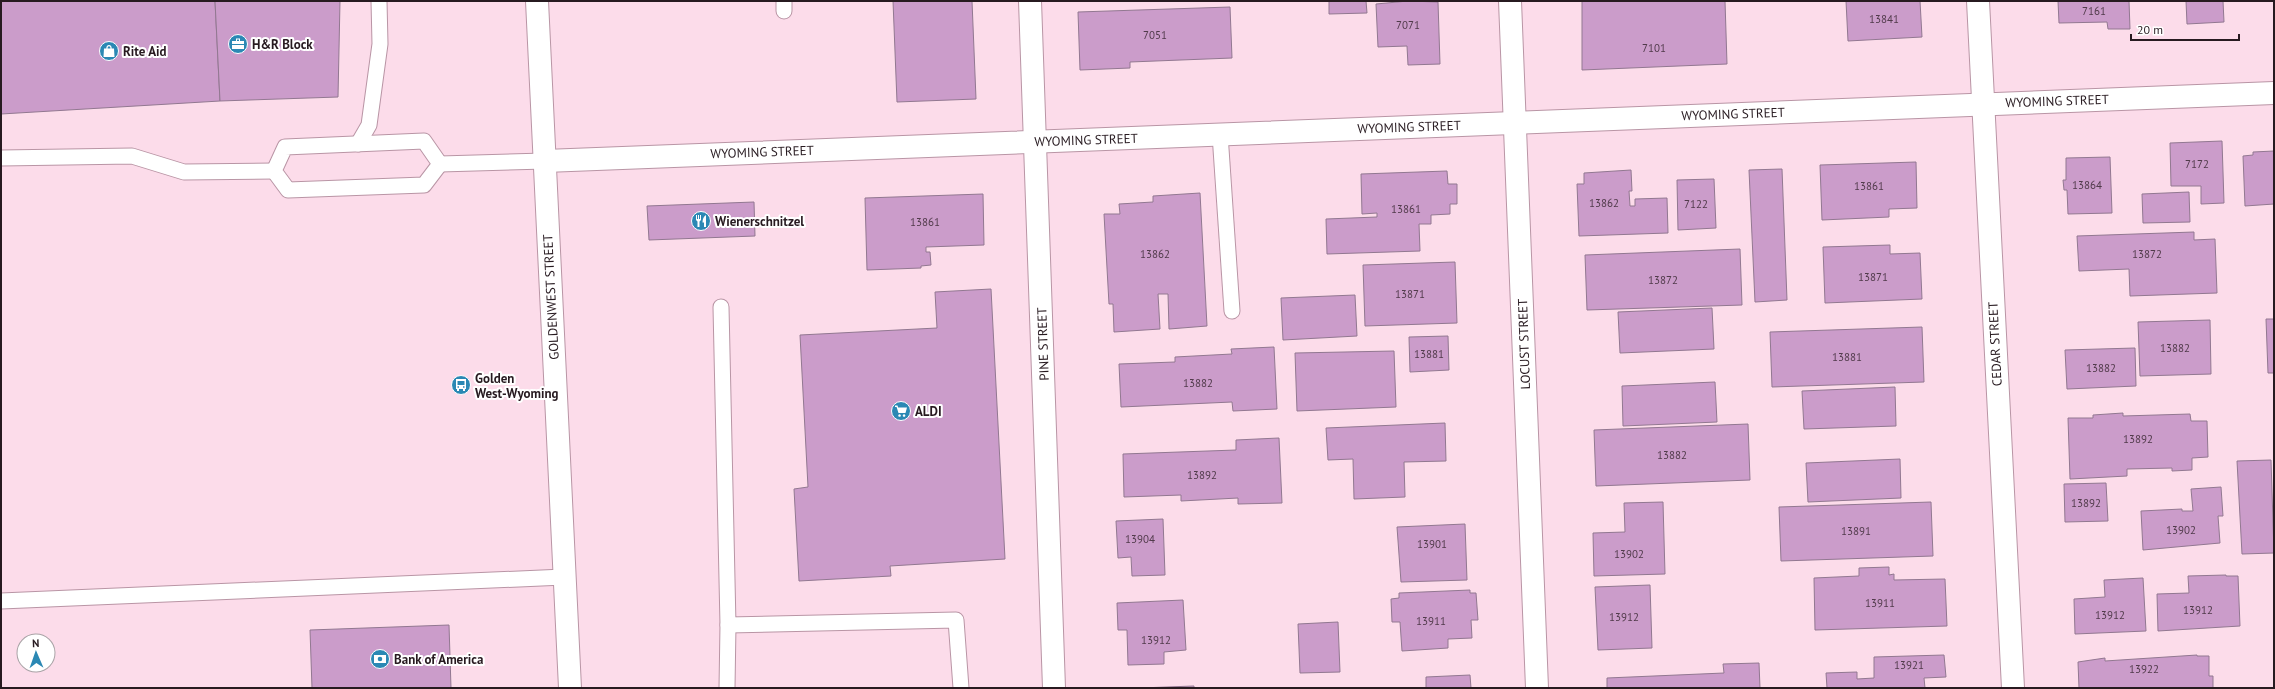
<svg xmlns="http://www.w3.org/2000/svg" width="2275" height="689" font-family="'PT Sans',sans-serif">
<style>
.building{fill:#cb9cca;stroke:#927891}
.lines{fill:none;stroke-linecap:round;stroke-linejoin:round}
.lane-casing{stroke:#b995a5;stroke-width:17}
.street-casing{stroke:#b995a5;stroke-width:24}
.secondary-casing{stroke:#b995a5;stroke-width:24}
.lane{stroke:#fff;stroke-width:15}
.street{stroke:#fff;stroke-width:22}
.secondary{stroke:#fff;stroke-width:22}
.labels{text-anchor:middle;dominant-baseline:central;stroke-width:4;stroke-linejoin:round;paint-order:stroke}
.number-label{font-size:11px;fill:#503a4a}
.poi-label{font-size:13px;font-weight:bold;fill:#271a20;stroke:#fff;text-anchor:start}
.street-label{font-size:13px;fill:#271a20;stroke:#fff}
</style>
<rect width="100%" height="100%" fill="#fcdcea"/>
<g class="building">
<path d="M1,1H215L220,101L1,114Z"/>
<path d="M215,1H340L338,97L220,101Z"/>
<path d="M893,1H972L976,99L897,102Z"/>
<path d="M1329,1H1366L1367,13L1329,14Z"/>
<path d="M1408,1L1438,2L1440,64L1408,65L1407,46L1378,47L1376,4Z"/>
<path d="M1582,1H1725L1727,64L1582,70Z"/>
<path d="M1846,1H1920L1922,37L1848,41Z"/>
<path d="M2058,1H2129L2130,29H2108L2107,22L2059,23Z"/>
<path d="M2186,1H2223L2224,22L2187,24Z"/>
<path d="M1230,7L1232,58L1130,62V68L1080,70L1078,12Z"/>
<path d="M2222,141L2224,203L2201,204V186H2171L2170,143Z"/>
<path d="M2274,151V204L2245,206L2243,156L2253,155V152Z"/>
<path d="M2110,157L2112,213L2068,214L2067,190H2064L2063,180H2066V158Z"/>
<path d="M1916,162L1917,208L1889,209V217L1822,220L1820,165Z"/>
<path d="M1782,169L1787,300L1755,302L1749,170Z"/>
<path d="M1631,170L1632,191H1629L1630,206H1635V199L1667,198L1668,233L1579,236L1577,184H1584V173Z"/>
<path d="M1447,171L1448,184H1457V204H1450V214L1431,215V224H1419L1420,251L1327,254L1326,219L1377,217V213L1362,214L1361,174Z"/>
<path d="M1714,179L1716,228L1678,230L1677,180Z"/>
<path d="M2189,192L2190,222L2143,223L2142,194Z"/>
<path d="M1200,193L1207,326L1169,329L1168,294H1158L1160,329L1114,332L1113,304H1109L1104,214H1120L1119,204L1153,202V196Z"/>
<path d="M983,194L984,245L926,247V252H930L931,265L921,266V268L867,270L865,198Z"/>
<path d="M754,202L755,236L649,240L647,206Z"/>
<path d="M2194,232V240L2215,239L2217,293L2130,296L2129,269L2079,271L2077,236Z"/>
<path d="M1890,245V254L1920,253L1922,299L1825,303L1823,247Z"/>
<path d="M1740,249L1742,305L1587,310L1585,255Z"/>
<path d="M1455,262L1457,323L1365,326L1363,265Z"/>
<path d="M991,289L1005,559L890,566L891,576L799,581L794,489L808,487L800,335L937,328L935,292Z"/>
<path d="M1355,295L1357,336L1283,340L1281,298Z"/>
<path d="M1712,308L1714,349L1620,353L1618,312Z"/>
<path d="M2266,319H2274V373H2268Z"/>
<path d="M2210,320L2211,374L2140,376L2138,322Z"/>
<path d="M1922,327L1924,382L1772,387L1770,332Z"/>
<path d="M1448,336L1449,370L1410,372L1409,337Z"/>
<path d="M1274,347L1277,409L1233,411L1232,402L1121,407L1119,364L1175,362V357L1232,354L1231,349Z"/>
<path d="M2135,348L2136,386L2067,389L2065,350Z"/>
<path d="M1394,351L1396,407L1297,411L1295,353Z"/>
<path d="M1715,382L1717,422L1623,426L1622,386Z"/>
<path d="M1895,387L1896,426L1804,429L1802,391Z"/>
<path d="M2123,413V416L2190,414L2191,421H2207L2208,457L2192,458V470L2172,471V468L2127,469V476L2070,479L2068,418H2093V415Z"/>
<path d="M1445,423L1446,461L1404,462L1405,497L1354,499L1353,459L1328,460L1326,428Z"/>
<path d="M1748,424L1750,480L1596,486L1594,430Z"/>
<path d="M1279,438L1282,503L1238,504V498L1181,501V495L1124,497L1123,454L1236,450V440Z"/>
<path d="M1900,459L1901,498L1808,502L1806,463Z"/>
<path d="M2271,460L2274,553L2242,554L2237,461Z"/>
<path d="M2106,483L2108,521L2065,522L2064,484Z"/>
<path d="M2221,487L2223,516H2218L2220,543L2143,550L2141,511L2182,509V511H2193L2191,489Z"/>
<path d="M1663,502L1665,574L1594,576L1593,533L1625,532L1624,503Z"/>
<path d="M1931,502L1933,556L1781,561L1779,507Z"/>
<path d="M1163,519L1165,575L1132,576L1131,557L1118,558L1116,521Z"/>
<path d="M1465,524L1467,580L1401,582L1397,527Z"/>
<path d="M1889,567V575L1894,574V580L1945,579L1947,626L1815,630L1814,578L1859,576V568Z"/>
<path d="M2226,575V576H2238L2240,626L2158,631L2157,594L2189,593L2188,576Z"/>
<path d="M2143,578L2146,631L2075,634L2074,599L2105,597L2104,580Z"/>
<path d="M1650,585L1652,648L1598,650L1595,587Z"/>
<path d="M1470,590V593H1476L1478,620H1471L1472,638L1448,639V648L1402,651L1400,622H1392L1391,599L1399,598V593Z"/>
<path d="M1183,600L1186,650L1164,652V664L1128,665L1127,630H1118L1117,603Z"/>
<path d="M1338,622L1340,672L1300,673L1298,624Z"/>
<path d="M449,625L451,688H312L310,630Z"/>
<path d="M1944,655L1946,677L1924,678L1925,688H1827L1826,673L1857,672V679L1874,678V657Z"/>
<path d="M2197,655V656H2209V676H2213V688H2079L2078,662L2105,658V661Z"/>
<path d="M1759,663L1760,688H1607V678L1724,673L1723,664Z"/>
<path d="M1470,675L1471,688H1426V677Z"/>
<path d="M1194,686V688H1140Z"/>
</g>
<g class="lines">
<g class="lane-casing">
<g id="lane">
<path d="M784,1V11"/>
<path d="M1220,134L1232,311"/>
<path d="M424,141L440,164L424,185L288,190L274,171L285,147Z"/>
<path d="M358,144L369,125L380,44L379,1"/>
<path d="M1,158L132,156L184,172L274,171"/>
<path d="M440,164L545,161"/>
<path d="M721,307L728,625L956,620L961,688"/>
<path d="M1,601L564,577"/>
<path d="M727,688L728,625"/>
</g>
</g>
<g class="street-casing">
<g id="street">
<path d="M1030,1L1054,688"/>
<path d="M1510,1L1537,688"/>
<path d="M1978,1L2013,688"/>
<path d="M545,161L2274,93"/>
</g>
</g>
<g class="secondary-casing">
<path id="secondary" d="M537,1L570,688"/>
</g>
<use href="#lane" class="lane"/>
<use href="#street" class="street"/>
<use href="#secondary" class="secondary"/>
</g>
<defs>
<g id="office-disc" transform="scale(1)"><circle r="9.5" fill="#2b88b4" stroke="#fff"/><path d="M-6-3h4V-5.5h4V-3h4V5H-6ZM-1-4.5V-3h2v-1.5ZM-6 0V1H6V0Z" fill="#fff"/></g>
<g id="shop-disc" transform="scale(1)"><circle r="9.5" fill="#2b88b4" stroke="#fff"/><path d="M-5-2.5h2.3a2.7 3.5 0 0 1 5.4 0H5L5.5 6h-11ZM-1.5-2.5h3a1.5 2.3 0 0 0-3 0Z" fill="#fff"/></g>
<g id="restaurant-disc" transform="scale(1)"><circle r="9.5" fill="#2b88b4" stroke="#fff"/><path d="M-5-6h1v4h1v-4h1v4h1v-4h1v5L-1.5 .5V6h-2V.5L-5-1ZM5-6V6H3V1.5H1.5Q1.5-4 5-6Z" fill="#fff"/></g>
<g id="bus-disc" transform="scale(1)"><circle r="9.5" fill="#2b88b4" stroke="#fff"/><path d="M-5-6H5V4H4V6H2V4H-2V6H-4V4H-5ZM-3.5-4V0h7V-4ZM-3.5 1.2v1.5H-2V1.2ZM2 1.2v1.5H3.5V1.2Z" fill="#fff"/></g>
<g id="supermarket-disc" transform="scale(1)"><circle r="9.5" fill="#2b88b4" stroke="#fff"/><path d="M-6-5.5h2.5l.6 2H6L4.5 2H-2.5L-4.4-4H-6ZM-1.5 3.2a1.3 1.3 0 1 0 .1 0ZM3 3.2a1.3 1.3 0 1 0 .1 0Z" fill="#fff"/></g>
<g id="bank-disc" transform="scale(1)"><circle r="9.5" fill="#2b88b4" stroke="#fff"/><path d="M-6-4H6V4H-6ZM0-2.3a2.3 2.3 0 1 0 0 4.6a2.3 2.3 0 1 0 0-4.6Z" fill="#fff"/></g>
</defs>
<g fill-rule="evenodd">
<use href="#office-disc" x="238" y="44"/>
<use href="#shop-disc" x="109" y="51"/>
<use href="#restaurant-disc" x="701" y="221"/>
<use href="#bus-disc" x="461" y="385"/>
<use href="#supermarket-disc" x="901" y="411"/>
<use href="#bank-disc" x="380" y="659"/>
</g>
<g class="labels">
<g class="number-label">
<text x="2094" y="11">7161</text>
<text x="1884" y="19">13841</text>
<text x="1408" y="25">7071</text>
<text x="1155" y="35">7051</text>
<text x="1654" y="48">7101</text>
<text x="2197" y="164">7172</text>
<text x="2087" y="185">13864</text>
<text x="1869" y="186">13861</text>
<text x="1604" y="203">13862</text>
<text x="1696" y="204">7122</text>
<text x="1406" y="209">13861</text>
<text x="925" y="222">13861</text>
<text x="1155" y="254">13862</text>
<text x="2147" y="254">13872</text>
<text x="1873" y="277">13871</text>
<text x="1663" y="280">13872</text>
<text x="1410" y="294">13871</text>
<text x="2175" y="348">13882</text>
<text x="1429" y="354">13881</text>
<text x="1847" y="357">13881</text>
<text x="2101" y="368">13882</text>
<text x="1198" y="383">13882</text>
<text x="2138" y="439">13892</text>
<text x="1672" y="455">13882</text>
<text x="1202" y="475">13892</text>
<text x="2086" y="503">13892</text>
<text x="2181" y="530">13902</text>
<text x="1856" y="531">13891</text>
<text x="1140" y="539">13904</text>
<text x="1432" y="544">13901</text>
<text x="1629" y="554">13902</text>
<text x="1880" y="603">13911</text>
<text x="2198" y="610">13912</text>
<text x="2110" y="615">13912</text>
<text x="1624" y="617">13912</text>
<text x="1431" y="621">13911</text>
<text x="1156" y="640">13912</text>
<text x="1909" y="665">13921</text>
<text x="2144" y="669">13922</text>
</g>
<g class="poi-label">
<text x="252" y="44">H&amp;R Block</text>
<text x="123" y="51">Rite Aid</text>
<text x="715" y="221">Wienerschnitzel</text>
<text x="475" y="378">Golden<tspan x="475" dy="15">West-Wyoming</tspan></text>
<text x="915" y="411">ALDI</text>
<text x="394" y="659">Bank of America</text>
</g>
<g class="street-label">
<text transform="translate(2057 101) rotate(-2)">WYOMING STREET</text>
<text transform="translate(1733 114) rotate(-2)">WYOMING STREET</text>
<text transform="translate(1409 127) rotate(-2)">WYOMING STREET</text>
<text transform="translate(1086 140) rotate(-2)">WYOMING STREET</text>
<text transform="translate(762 152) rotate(-2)">WYOMING STREET</text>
<text transform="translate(551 297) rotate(-93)">GOLDENWEST STREET</text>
<text transform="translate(1043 344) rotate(-92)">PINE STREET</text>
<text transform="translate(1524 344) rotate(-92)">LOCUST STREET</text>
<text transform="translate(1995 344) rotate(-93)">CEDAR STREET</text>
</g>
</g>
<rect width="2275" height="689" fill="none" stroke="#271a20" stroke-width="4"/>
<g transform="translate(36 653) rotate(358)"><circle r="19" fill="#ffffff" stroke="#a9a3a6"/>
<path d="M0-3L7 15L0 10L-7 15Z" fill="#2b88b4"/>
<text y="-6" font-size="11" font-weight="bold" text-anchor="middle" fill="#271a20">N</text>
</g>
<path d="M2131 34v6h108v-6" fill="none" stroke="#271a20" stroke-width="2"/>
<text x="2137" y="34" font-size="12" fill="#271a20" stroke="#ffffff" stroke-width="3" paint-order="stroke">20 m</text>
</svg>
